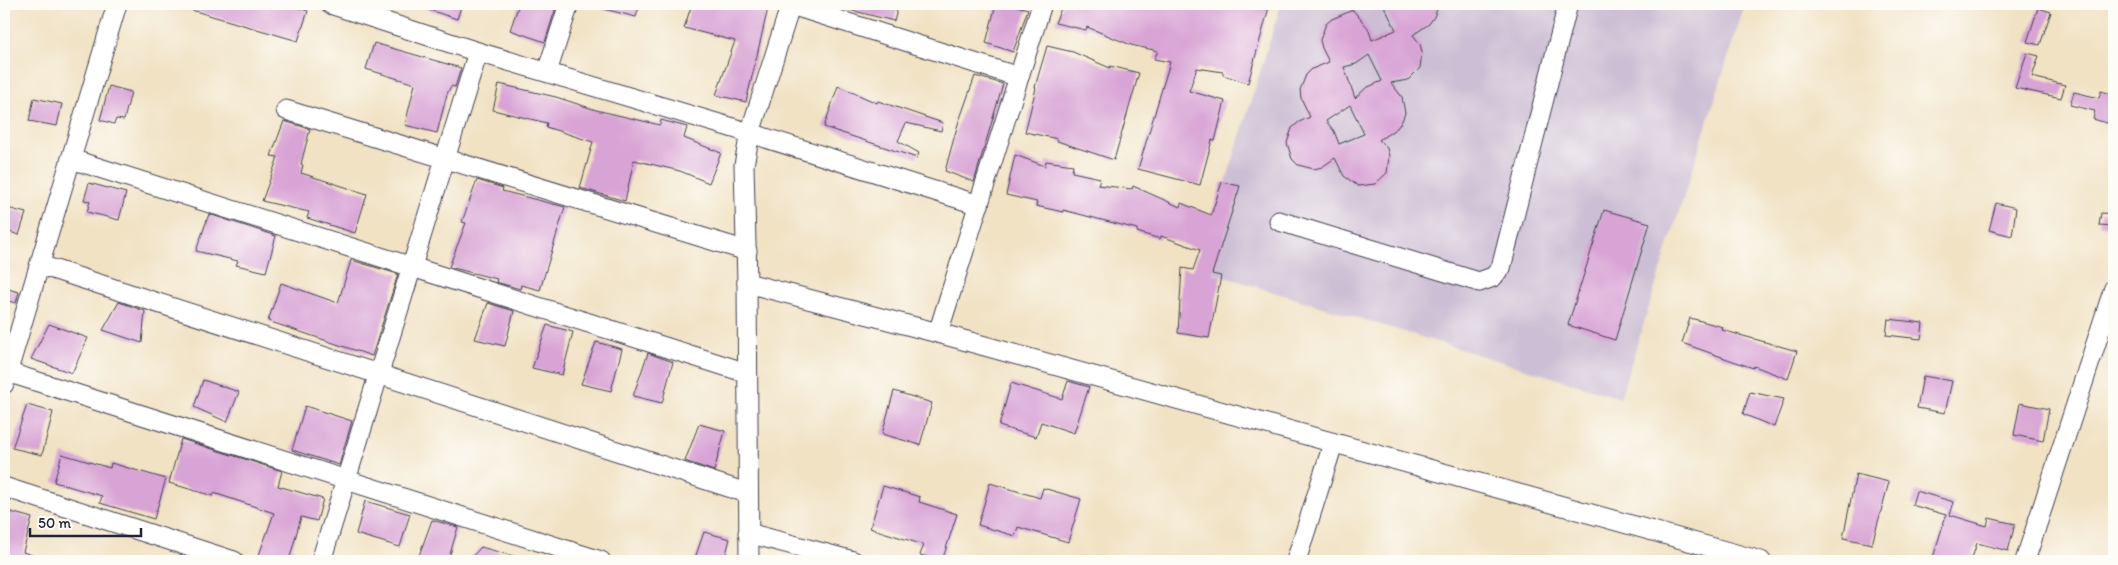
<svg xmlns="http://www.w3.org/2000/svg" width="2118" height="565" font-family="Itim,sans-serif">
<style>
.industrial{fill:#ccbed4}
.building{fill:#d8a3d5;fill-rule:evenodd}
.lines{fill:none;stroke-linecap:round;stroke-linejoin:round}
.minor-casing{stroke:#413f50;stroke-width:21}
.minor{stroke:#fff;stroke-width:19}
</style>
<rect width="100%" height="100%" fill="#fdfcf7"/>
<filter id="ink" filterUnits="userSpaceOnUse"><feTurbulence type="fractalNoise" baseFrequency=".02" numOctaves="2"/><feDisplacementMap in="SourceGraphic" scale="10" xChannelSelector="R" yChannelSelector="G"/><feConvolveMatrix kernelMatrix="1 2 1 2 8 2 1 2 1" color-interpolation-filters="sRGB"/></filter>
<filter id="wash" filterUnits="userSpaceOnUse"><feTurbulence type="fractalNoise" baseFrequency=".0096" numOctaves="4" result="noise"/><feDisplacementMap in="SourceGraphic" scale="20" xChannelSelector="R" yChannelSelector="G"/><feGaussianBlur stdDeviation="1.12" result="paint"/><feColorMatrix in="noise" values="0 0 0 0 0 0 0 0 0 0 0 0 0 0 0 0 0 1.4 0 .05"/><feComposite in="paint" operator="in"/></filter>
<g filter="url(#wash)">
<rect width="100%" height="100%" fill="#f1e2c4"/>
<path class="industrial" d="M1281,4H1745L1620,398L1199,269Z"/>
<g id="blocks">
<g class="building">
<path d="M181,4H285L308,11L298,41L181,7Z"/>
<path d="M418,4H462L457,19L417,6Z"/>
<path d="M519,4H545L556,7L545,42L510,30Z"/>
<path d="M600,4H640L636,17L600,8Z"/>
<path d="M692,4H769L746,102L716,95L735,41L684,28Z"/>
<path d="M842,4H899L894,21L842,8Z"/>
<path d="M996,4H1009L1028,9L1013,52L986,43Z"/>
<path d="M1063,4H1270L1248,83L1223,75V72L1197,68L1189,91L1225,101L1215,141L1212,140L1200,185L1138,169L1170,62L1154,59L1158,51L1131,45L1087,27L1086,30L1055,23Z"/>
<path d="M1383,4H1439L1434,17L1429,24L1413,35L1420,44L1422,52L1420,68L1408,80L1391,83L1402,97L1405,113L1402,121L1397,128L1379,140L1387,148L1389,156L1387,173L1375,184L1358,186L1344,176L1335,158L1322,167L1314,169L1298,165L1292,159L1287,143L1292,128L1299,122L1310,117L1301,98L1300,90L1306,75L1312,69L1329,62L1322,48L1320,40L1326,24L1332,19L1353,10L1368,28L1372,40L1396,30ZM1369,55L1382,81L1366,88L1355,98L1344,67L1356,64ZM1350,105L1364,134L1339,144L1334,131L1326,121Z"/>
<path d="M2038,8L2051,12L2040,45L2027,42Z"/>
<path d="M374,43L461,68L455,87L451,86L447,94L437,133L405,125L415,84L366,69Z"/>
<path d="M1047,46L1073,52L1110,68V66L1139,73L1114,160L1057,141L1058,139L1025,132L1036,88L1035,87Z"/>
<path d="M2027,53L2039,56L2032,77L2065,85L2061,98L2015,88Z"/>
<path d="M975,76L1003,84L974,182L945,171L957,127Z"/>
<path d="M499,84L556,97L596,110L660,125L661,120L687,127L684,138L721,153L709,183L680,171L634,160L625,201L580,188L593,142L546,127L547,123L493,110Z"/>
<path d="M109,86L131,92L124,120L116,119L114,124L100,120Z"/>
<path d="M838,86L877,103L878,101L943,123L941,131L906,123L898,141L919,153L917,158L824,127Z"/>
<path d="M2101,91L2114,95V125L2093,119L2095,111L2070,105L2074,92L2099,98Z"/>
<path d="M34,98L62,104L57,126L29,121Z"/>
<path d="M284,121L310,129L301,164L303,165L301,173L367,194L355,233L307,218L309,212L262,201L278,157L271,156Z"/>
<path d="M1015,155L1045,166L1046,161L1073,165L1072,172L1100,178L1098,185L1132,189L1133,186L1180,207L1181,203L1211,215L1222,182L1240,186L1212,274L1221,276L1209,338L1178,333L1182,268L1193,270L1200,250L1161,236L1160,239L1137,232V229L1063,210V212L1036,206L1037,202L1006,195Z"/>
<path d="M477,180L503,188L502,191L565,207L540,290L521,285L520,289L496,282L497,279L449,267L466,223L462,222Z"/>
<path d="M89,183L126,193L119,220L87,212L90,201L84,200Z"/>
<path d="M1996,203L2016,208L2012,236L1989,230Z"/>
<path d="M4,207L26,213L19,235L4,230Z"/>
<path d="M1604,210L1650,223L1615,340L1568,325Z"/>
<path d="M2101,213L2114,214V226L2099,225Z"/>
<path d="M209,214L276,236L266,272L236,265L238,261L196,251Z"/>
<path d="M351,260L398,274L372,356L268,321L281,283L338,303Z"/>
<path d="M4,288L19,292L16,303L4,300Z"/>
<path d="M119,302L145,311L142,343L103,330Z"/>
<path d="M488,303L514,311L505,346L475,339Z"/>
<path d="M1690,318L1723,327L1722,330L1797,351L1788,379L1754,366L1753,368L1682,343Z"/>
<path d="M1888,319L1923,323L1921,339L1886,335Z"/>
<path d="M49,324L88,338L72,373L31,359Z"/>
<path d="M547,325L573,332L562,375L532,368Z"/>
<path d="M596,342L622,349L611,391L581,384Z"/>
<path d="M648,353L673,362L662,403L633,396Z"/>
<path d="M1923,376L1952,381L1945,413L1917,408Z"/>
<path d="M203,380L239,392L227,422L194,407Z"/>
<path d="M1068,381L1089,387L1074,433L1041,422L1036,437L999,426L1011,383L1062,399Z"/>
<path d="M894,391L932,403L920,445L882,434Z"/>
<path d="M1750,392L1784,399L1774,427L1743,414Z"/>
<path d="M2020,403L2049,409L2043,441L2014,435Z"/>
<path d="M27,405L53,412L42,455L12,448Z"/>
<path d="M305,406L352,421L339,465L292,450Z"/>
<path d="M699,424L725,431L714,471L685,461Z"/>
<path d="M181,439L282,471L278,486L323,499L317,521L301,517L289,561L259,555L274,513L214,493L213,496L169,483Z"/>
<path d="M62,454L110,468L111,463L166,479L154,519L100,503L102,496L54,482Z"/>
<path d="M1856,474L1889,482L1872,544L1843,538Z"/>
<path d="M990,483L1040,498L1043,488L1081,499L1068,542L1018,527L1015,536L978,525Z"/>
<path d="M883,486L920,497L919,502L957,514L942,561L920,555L924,545L870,528Z"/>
<path d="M1916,491L1954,502L1950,515L1987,526L1989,518L2015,524L2008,551L1977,543L1971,561H1932L1946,515L1912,505Z"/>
<path d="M365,501L410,514L400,547L356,534Z"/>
<path d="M4,510L32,518L23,552L46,560L45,561H4Z"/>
<path d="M432,520L458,527L448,561H417Z"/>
<path d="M704,532L730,539L724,561H694Z"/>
<path d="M481,547L520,558L519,561H468Z"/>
</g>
</g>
</g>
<g filter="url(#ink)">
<use href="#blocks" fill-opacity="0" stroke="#413f50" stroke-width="1"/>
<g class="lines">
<g class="minor-casing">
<g id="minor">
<path d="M330,4L478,52L750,133L979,205"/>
<path d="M788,4L1019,77"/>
<path d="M547,72L569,4"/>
<path d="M286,110L747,251"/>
<path d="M71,159L747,373"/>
<path d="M1279,221L1479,282L1493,277L1501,268L1568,4"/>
<path d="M40,265L747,493"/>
<path d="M747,283L938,333L1761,561"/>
<path d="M938,333L1042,4"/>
<path d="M7,372L601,561"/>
<path d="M4,384L117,4"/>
<path d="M4,487L234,561"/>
<path d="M748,533L853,561"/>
<path d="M321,561L478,52"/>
<path d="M749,561L747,283L744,165L750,133L791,4"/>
<path d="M1296,561L1333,444"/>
<path d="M2025,561L2114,288"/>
</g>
</g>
<use href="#minor" class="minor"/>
</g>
</g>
<rect width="2118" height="565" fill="none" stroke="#fdfcf7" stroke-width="20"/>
<path d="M30 528v8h111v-8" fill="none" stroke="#22223b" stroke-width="2.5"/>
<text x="38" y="528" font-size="15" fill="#22223b" stroke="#fdfcf7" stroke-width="4" paint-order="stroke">50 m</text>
</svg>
